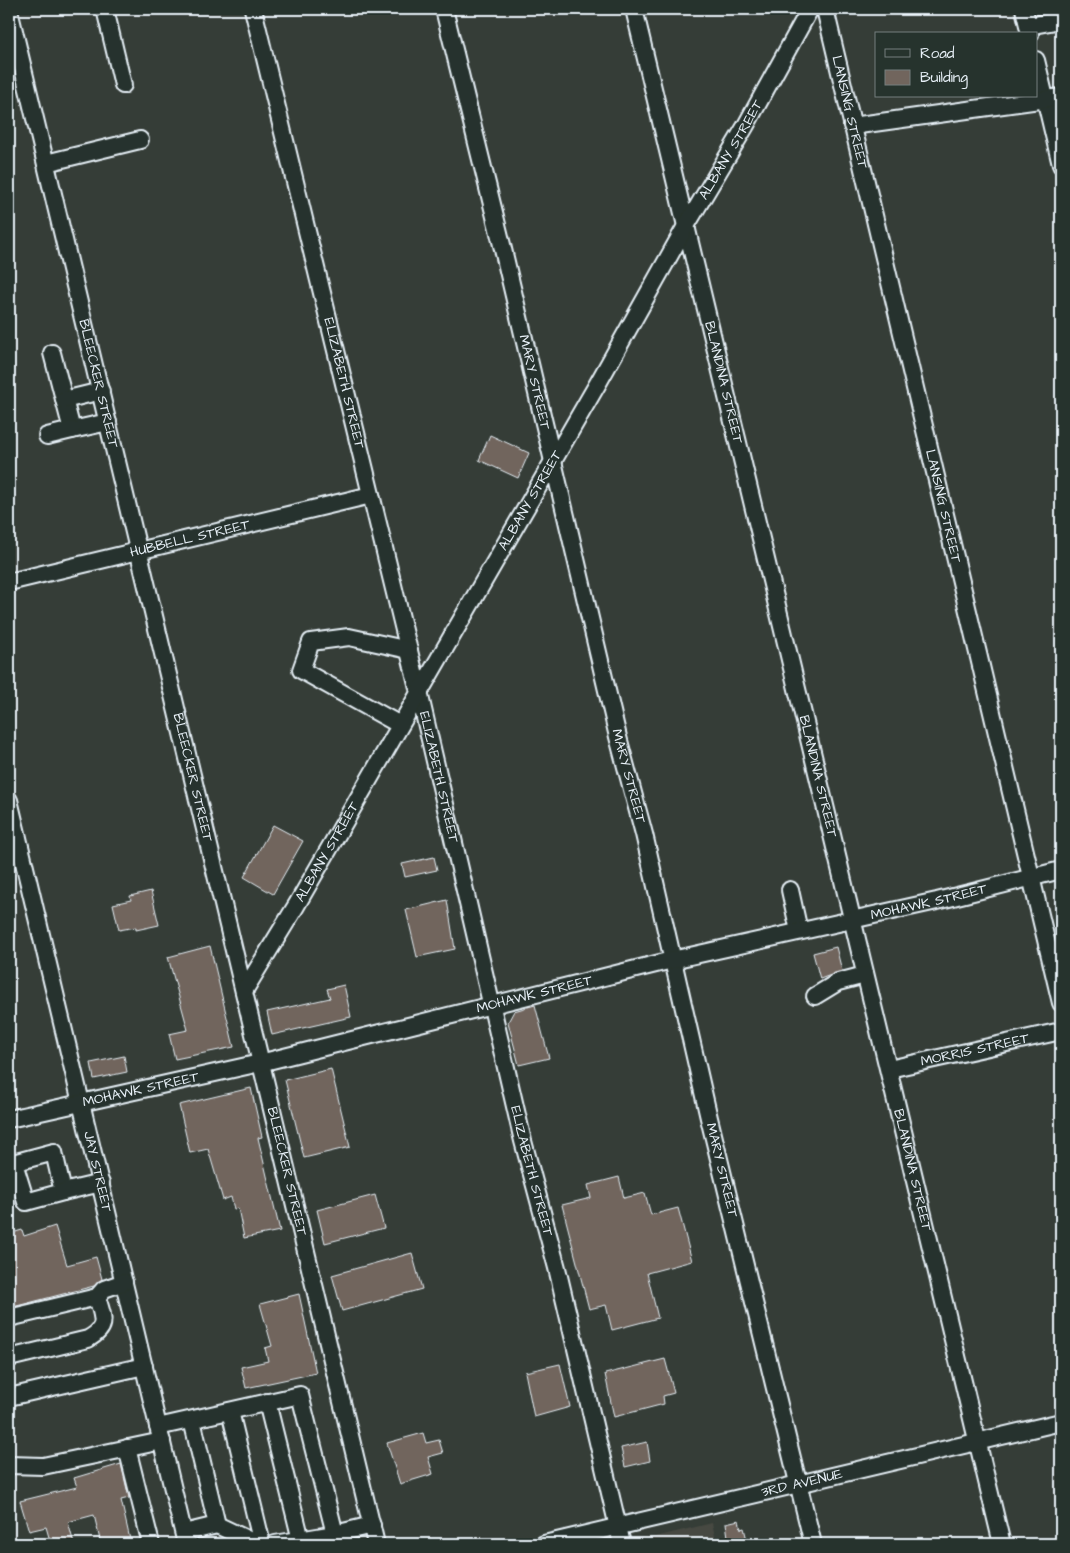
<svg xmlns="http://www.w3.org/2000/svg" width="1070" height="1553" font-family="'Architects Daughter',sans-serif">
<style>
.built{fill:#474942}
.building{fill:#71655d;stroke:#e8f1f8}
.lines{fill:none;stroke-linecap:round;stroke-linejoin:round}
.minor-casing{stroke:#e8f1f8;stroke-width:20}
.minor{stroke:#26332d;stroke-width:16}
.labels{text-anchor:middle;dominant-baseline:central;stroke-width:4;stroke-linejoin:round;paint-order:stroke}
.street-label{font-size:14px;fill:#e8f1f8;stroke:#26332d}
</style>
<rect width="100%" height="100%" fill="#353d37"/>
<filter id="ink" filterUnits="userSpaceOnUse"><feTurbulence type="fractalNoise" baseFrequency=".02" numOctaves="2"/><feDisplacementMap in="SourceGraphic" scale="10" xChannelSelector="R" yChannelSelector="G"/><feConvolveMatrix kernelMatrix="1 2 1 2 8 2 1 2 1" color-interpolation-filters="sRGB"/></filter>
<g filter="url(#ink)">
<path class="built" d="M712,1523L717,1544H640L639,1541Z"/>
<g class="building">
<path d="M490,435L529,453L518,478L479,460Z"/>
<path d="M273,825L303,841L273,894L244,877Z"/>
<path d="M434,857L437,870L405,877L402,864Z"/>
<path d="M151,891L159,925L136,930V927L119,930L113,904L131,900L130,896Z"/>
<path d="M447,900L455,949L417,957L406,910Z"/>
<path d="M210,946L234,1047L175,1059L169,1034L188,1030L168,957Z"/>
<path d="M836,947L842,971L820,979L813,953Z"/>
<path d="M344,985L351,1017L272,1035L267,1012L330,998L327,989Z"/>
<path d="M535,1005L549,1058L519,1065L508,1022L514,1011Z"/>
<path d="M124,1056L127,1072L94,1079L91,1063Z"/>
<path d="M331,1069L350,1147L304,1158L285,1080Z"/>
<path d="M251,1088L262,1137L258,1138L280,1231L244,1238L238,1208L234,1209L231,1197L223,1200L208,1149L190,1153L179,1105Z"/>
<path d="M619,1177L624,1198L645,1193L651,1215L678,1208L692,1261L647,1273L658,1318L612,1330L606,1305L589,1309L562,1205L591,1198L588,1185Z"/>
<path d="M375,1195L384,1228L325,1243L317,1210Z"/>
<path d="M55,1226L67,1265L96,1257L102,1279L94,1286L9,1308V1234L22,1230L24,1236Z"/>
<path d="M412,1253L422,1289L342,1311L332,1275Z"/>
<path d="M299,1294L316,1373L246,1388L241,1367L268,1361L265,1348L272,1346L260,1304Z"/>
<path d="M665,1359L674,1393L663,1396L664,1404L614,1417L605,1374Z"/>
<path d="M560,1364L570,1407L534,1417L525,1372Z"/>
<path d="M423,1433L426,1443L439,1440L443,1453L428,1457L433,1474L400,1484L387,1443Z"/>
<path d="M647,1442L650,1461L625,1467L621,1448Z"/>
<path d="M121,1464L129,1498L121,1500L131,1544H101L94,1515L68,1522L74,1544H51L46,1527L29,1531L20,1501L77,1487L74,1478Z"/>
<path d="M739,1520L741,1529L744,1528L748,1544H729L726,1523Z"/>
</g>
<g class="lines">
<g class="minor-casing">
<g id="minor">
<path d="M105,9L123,85"/>
<path id="s1" d="M253,9L419,692L523,1141L557,1268L622,1544"/>
<path id="s2" d="M444,9L502,245L618,737L644,834L709,1118L813,1544"/>
<path id="s3" d="M634,9L1002,1544"/>
<path id="s4" d="M825,9L1061,1003"/>
<path d="M1024,9L1030,34"/>
<path id="s5" d="M9,10L376,1544"/>
<path d="M1028,26L1061,20"/>
<path d="M1036,60L1061,165"/>
<path d="M852,126L1061,97"/>
<path d="M46,163L140,140"/>
<path d="M52,353L72,430L108,422"/>
<path d="M64,400L101,391"/>
<path d="M47,436L72,430"/>
<path id="s6" d="M9,582L371,495"/>
<path d="M400,725L301,670L311,642L349,637L409,650"/>
<path id="s7" d="M9,800L186,1544"/>
<path d="M790,890L799,931"/>
<path id="s8" d="M244,991L296,906L597,385L686,226L745,127L810,9"/>
<path d="M815,996L838,982L865,975"/>
<path id="s9" d="M889,1069L1061,1031"/>
<path id="s10" d="M9,1119L260,1063L672,960L937,901L1061,870"/>
<path d="M9,1164L54,1152L63,1192L26,1202L14,1163"/>
<path d="M63,1192L101,1183"/>
<path d="M9,1318L97,1297L104,1289L124,1282"/>
<path d="M9,1358L88,1339C109,1327 103,1318 97,1297"/>
<path d="M9,1397L144,1366"/>
<path d="M267,1402L301,1540"/>
<path d="M230,1411L262,1544"/>
<path d="M158,1427L300,1395L335,1534L372,1525"/>
<path d="M127,1448L151,1544"/>
<path d="M9,1465L43,1466L162,1441"/>
<path d="M217,1525L257,1544"/>
<path d="M184,1533L217,1525L192,1420"/>
<path d="M275,1544L335,1534"/>
<path id="s11" d="M544,1544L1061,1422"/>
</g>
</g>
<use href="#minor" class="minor"/>
</g>
</g>
<g class="labels">
<g class="street-label">
<text stroke="none"><textPath href="#s4" startOffset="106">LANSING STREET</textPath></text>
<text stroke="none"><textPath href="#s8" startOffset="972">ALBANY STREET</textPath></text>
<text stroke="none"><textPath href="#s1" startOffset="385">ELIZABETH STREET</textPath></text>
<text stroke="none"><textPath href="#s5" startOffset="384">BLEECKER STREET</textPath></text>
<text stroke="none"><textPath href="#s2" startOffset="384">MARY STREET</textPath></text>
<text stroke="none"><textPath href="#s3" startOffset="384">BLANDINA STREET</textPath></text>
<text stroke="none"><textPath href="#s8" startOffset="568">ALBANY STREET</textPath></text>
<text stroke="none"><textPath href="#s4" startOffset="511">LANSING STREET</textPath></text>
<text stroke="none"><textPath href="#s6" startOffset="186">HUBBELL STREET</textPath></text>
<text stroke="none"><textPath href="#s1" startOffset="790">ELIZABETH STREET</textPath></text>
<text stroke="none"><textPath href="#s2" startOffset="789">MARY STREET</textPath></text>
<text stroke="none"><textPath href="#s5" startOffset="789">BLEECKER STREET</textPath></text>
<text stroke="none"><textPath href="#s3" startOffset="789">BLANDINA STREET</textPath></text>
<text stroke="none"><textPath href="#s8" startOffset="162">ALBANY STREET</textPath></text>
<text stroke="none"><textPath href="#s10" startOffset="945">MOHAWK STREET</textPath></text>
<text stroke="none"><textPath href="#s10" startOffset="540">MOHAWK STREET</textPath></text>
<text stroke="none"><textPath href="#s9" startOffset="88">MORRIS STREET</textPath></text>
<text stroke="none"><textPath href="#s10" startOffset="135">MOHAWK STREET</textPath></text>
<text stroke="none"><textPath href="#s1" startOffset="1195">ELIZABETH STREET</textPath></text>
<text stroke="none"><textPath href="#s2" startOffset="1194">MARY STREET</textPath></text>
<text stroke="none"><textPath href="#s3" startOffset="1194">BLANDINA STREET</textPath></text>
<text stroke="none"><textPath href="#s5" startOffset="1194">BLEECKER STREET</textPath></text>
<text stroke="none"><textPath href="#s7" startOffset="382">JAY STREET</textPath></text>
<text stroke="none"><textPath href="#s11" startOffset="265">3RD AVENUE</textPath></text>
</g>
</g>
<rect width="1070" height="1553" fill="none" stroke="#26332d" stroke-width="30"/>
<rect x="15" y="15" width="1040" height="1523" fill="none" stroke="#e8f1f8" stroke-width="2" filter="url(#ink)"/>
<rect x="875" y="32" width="162" height="65" fill="#26332d" stroke="#747f7e"/>
<rect x="885" y="49" width="25" height="8" fill="#26332d" stroke="#747f7e"/>
<text x="920" y="58" font-size="15" fill="#e8f1f8">Road</text>
<rect x="885" y="70" width="25" height="15" fill="#71655d" stroke="#747f7e"/>
<text x="920" y="82" font-size="15" fill="#e8f1f8">Building</text>
</svg>
